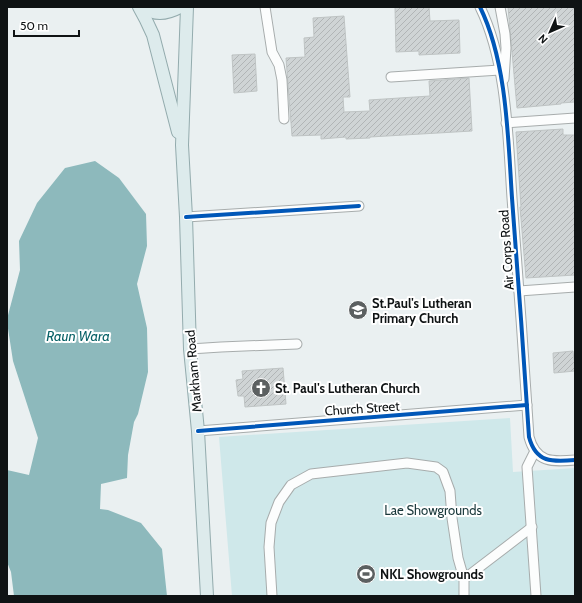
<svg xmlns="http://www.w3.org/2000/svg" width="582" height="603" font-family="Cabin,sans-serif">
<style>
.park{fill:#cfe8ea}
.water{fill:#8db9bc}
.building{fill:url(#building-hatch);stroke:#bfc4c4}
.lines{fill:none;stroke-linecap:round;stroke-linejoin:round}
.minor-casing{stroke:#a7acac;stroke-width:11}
.major-casing{stroke:#93abad;stroke-width:14}
.minor{stroke:#fcfdfd;stroke-width:9}
.major{stroke:#ddebec;stroke-width:12}
.cycleway-casing{stroke:#fff;stroke-width:6}
.cycleway{stroke:#0057b8;stroke-width:4}
.labels{text-anchor:middle;dominant-baseline:central;stroke-width:4;stroke-linejoin:round;paint-order:stroke}
.street-label{font-size:13px;fill:#0f1314;stroke:#fff}
.poi-label{font-size:13px;font-weight:bold;fill:#0f1314;stroke:#fff;text-anchor:start}
.park-label{font-size:13px;fill:#18373a;stroke:#fff}
.water-label{font-size:14px;font-style:italic;fill:#086166;stroke:#fff}
</style>
<defs>
<pattern id="building-hatch" width="6" height="6" patternUnits="userSpaceOnUse"><rect width="6" height="6" fill="#cfd4d5"/><path d="M-1 1l2-2M0 6l6-6M5 7l2-2" fill="none" stroke="#b1b5b6"/></pattern>
</defs>
<rect width="100%" height="100%" fill="#eaf0f1"/>
<path class="park" d="M510,418L513,472L575,468V596H232L219,437Z"/>
<path class="water" d="M95,161L119,178L146,214L147,246L137,284L147,328L148,372L138,414L134,422L128,455L127,478L101,484L100,509L108,510L141,523L162,549L167,596H14L11,572L7,562V470L29,475L38,438L13,361L7,322V319L20,270L19,241L37,203L65,168Z"/>
<g class="building">
<path d="M395,7H429L430,21L459,20L460,53L419,55V51L396,52Z"/>
<path d="M508,7H575V102L561,103V104L517,108Z"/>
<path d="M344,16L350,97H343L344,112L370,111L369,100L430,96L429,81L469,78L472,131L370,137V138L346,139V137L321,139V135L292,136L286,58L305,57L304,38L314,37L313,18Z"/>
<path d="M255,54L257,91L234,93L232,55Z"/>
<path d="M563,129V135H575V275L526,278L520,207H521L516,132Z"/>
<path d="M573,351L574,360H575V371L554,373L553,353Z"/>
<path d="M283,368L286,404L245,407L244,396H238L236,380L243,379L242,371Z"/>
</g>
<g class="lines">
<g class="minor-casing">
<g id="minor">
<path d="M265,7L272,52L279,65L282,80L284,119"/>
<path d="M480,7C507,62 508,138 512,198C518,278 524,357 529,437C536,463 552,462 575,460"/>
<path d="M500,7L505,34L506,48L504,79"/>
<path d="M391,77L500,70"/>
<path d="M506,123L575,118"/>
<path d="M186,217L359,206"/>
<path d="M519,291L575,287"/>
<path d="M190,349L221,347L297,344"/>
<path d="M198,431L527,405"/>
<path d="M535,451L527,467L536,596"/>
<path d="M272,596L269,547L271,523L279,502L291,485L311,474L407,463L436,467L443,472L450,491L452,518L458,558L464,579"/>
<path d="M464,596V579L532,527"/>
</g>
</g>
<g class="major-casing">
<g id="major">
<path d="M139,7L146,20L153,35L178,132"/>
<path d="M140,7C155,15 165,15 180,7"/>
<path d="M187,7L182,145L186,217L190,349L198,431L207,596"/>
</g>
</g>
<use href="#minor" class="minor"/>
<use href="#major" class="major"/>
<g class="cycleway-casing">
<g id="cycleway">
<path d="M480,7C507,62 508,138 512,198C518,278 524,357 529,437C536,463 552,462 575,460"/>
<path d="M186,217L359,206"/>
<path d="M198,431L527,405"/>
</g>
</g>
<use href="#cycleway" class="cycleway"/>
</g>
<defs>
<g id="school-disc" transform="scale(1)"><circle r="9.5" fill="#5c6061" stroke="#fff"/><path d="M0-5L7-2L0 1L-7-2ZM-4 1L0 2.5L4 1V4Q0 6-4 4Z" fill="#fff"/></g>
<g id="church-disc" transform="scale(1)"><circle r="9.5" fill="#5c6061" stroke="#fff"/><path d="M-1.2-6h2.4v3.5h3.3v2.4h-3.3V6h-2.4V-.1h-3.3v-2.4h3.3Z" fill="#fff"/></g>
<g id="stadium-disc" transform="scale(1)"><circle r="9.5" fill="#5c6061" stroke="#fff"/><path d="M0-5a6.5 5 0 1 0 0 10a6.5 5 0 1 0 0-10ZM-3.5-1.8h7v3.6h-7Z" fill="#fff"/></g>
</defs>
<g fill-rule="evenodd">
<use href="#school-disc" x="358" y="310"/>
<use href="#church-disc" x="261" y="388"/>
<use href="#stadium-disc" x="366" y="574"/>
</g>
<g class="labels">
<g class="street-label">
<text transform="translate(506 250) rotate(-94)">Air Corps Road</text>
<text transform="translate(193 371) rotate(-95)">Markham Road</text>
<text transform="translate(362 408) rotate(-4)">Church Street</text>
</g>
<g class="poi-label">
<text x="372" y="303">St.Paul's Lutheran<tspan x="372" dy="15">Primary Church</tspan></text>
<text x="275" y="388">St. Paul's Lutheran Church</text>
<text x="380" y="574">NKL Showgrounds</text>
</g>
<g class="park-label">
<text x="433" y="510">Lae Showgrounds</text>
</g>
<g class="water-label">
<text x="78" y="336">Raun Wara</text>
</g>
</g>
<rect width="582" height="603" fill="none" stroke="#0f1314" stroke-width="16"/>
<g transform="translate(550 32) rotate(225)" stroke="#ffffff" stroke-width="3" paint-order="stroke">
<path d="M0-3L7 15L0 10L-7 15Z" fill="#0f1314"/>
<text y="-6" font-size="11" font-weight="bold" text-anchor="middle" fill="#0f1314">N</text>
</g>
<path d="M14 30v6h65v-6" fill="none" stroke="#0f1314" stroke-width="2"/>
<text x="20" y="30" font-size="12" fill="#0f1314" stroke="#ffffff" stroke-width="3" paint-order="stroke">50 m</text>
</svg>
